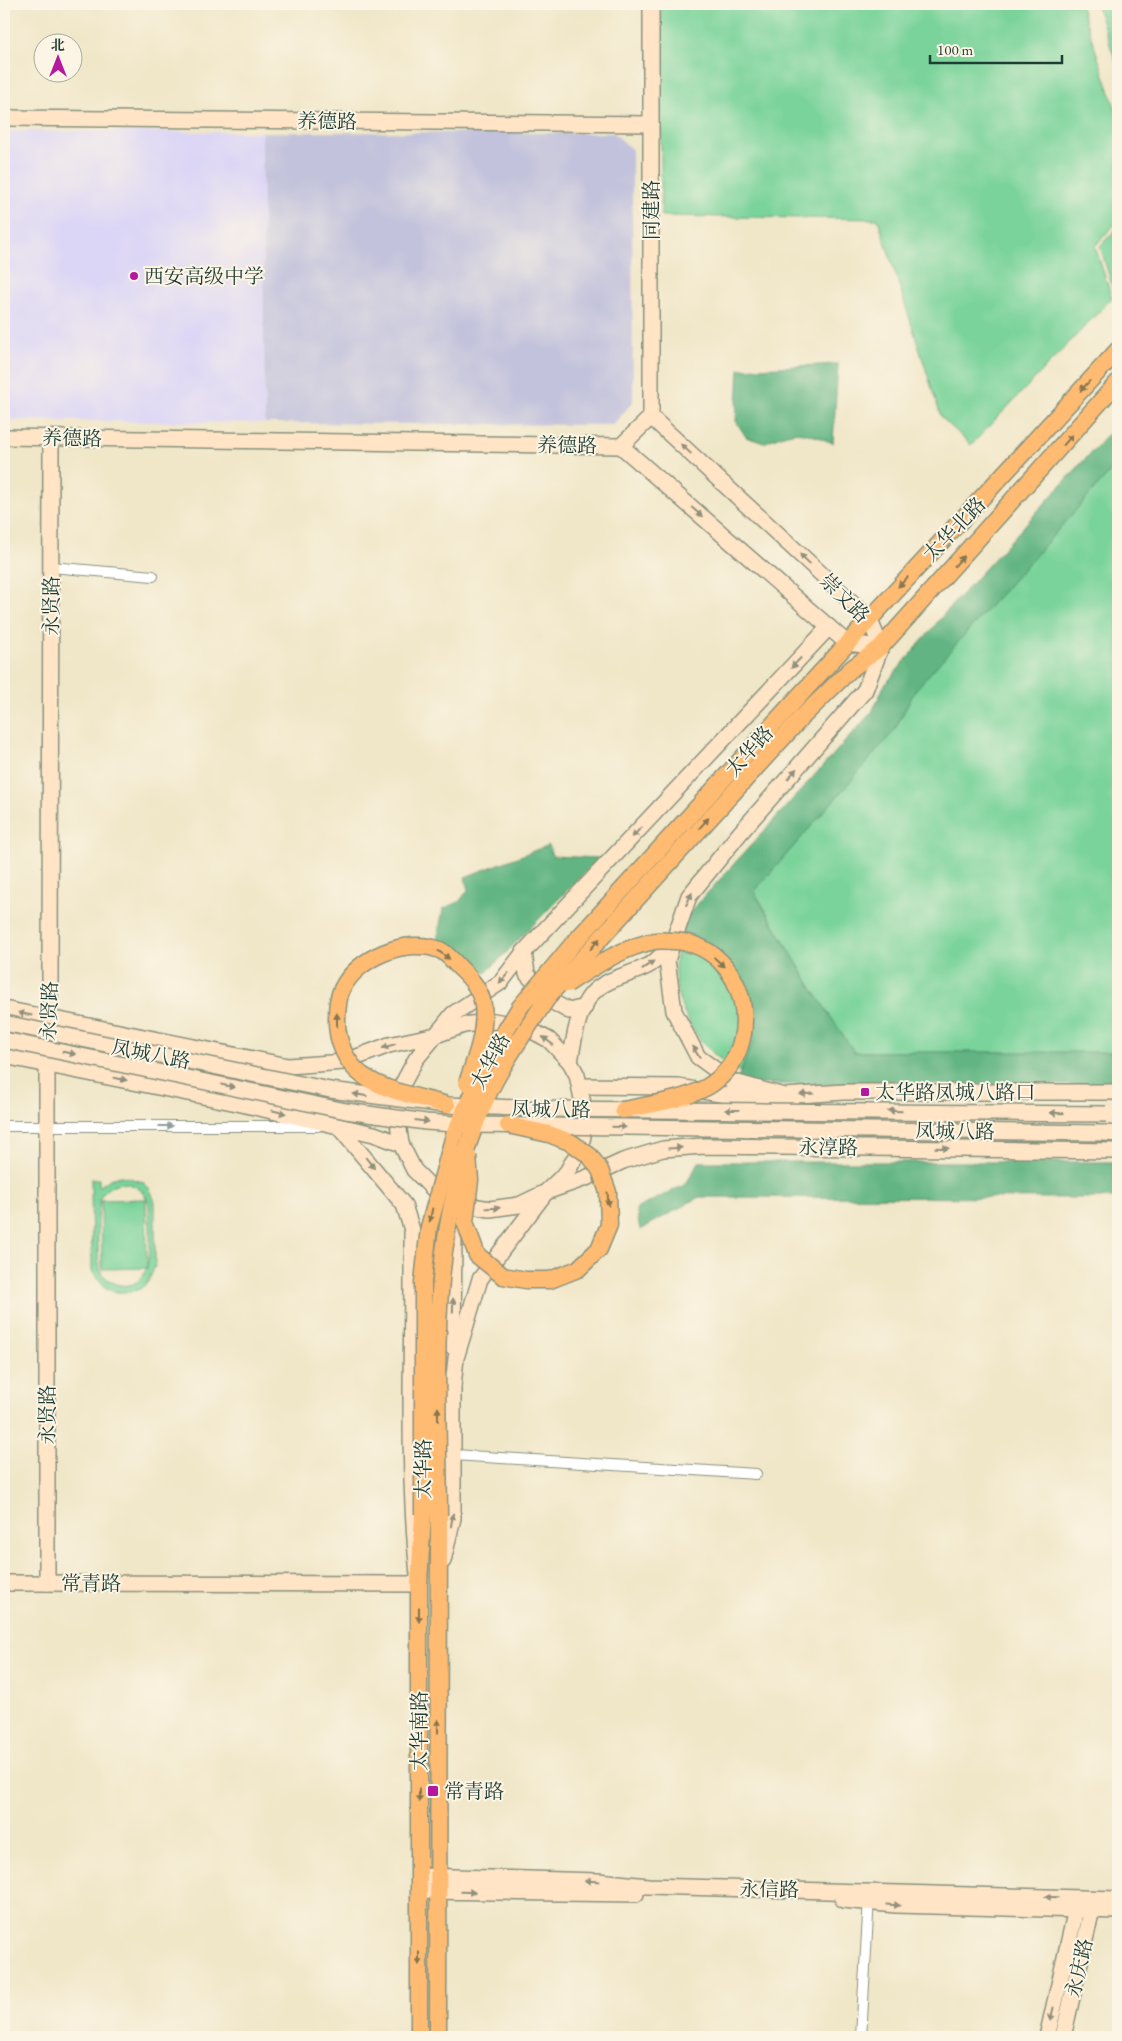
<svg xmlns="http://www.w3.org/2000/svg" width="1122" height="2041" font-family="'EB Garamond','Noto Serif SC',serif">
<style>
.built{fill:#dcd6f6}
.industrial{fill:#c2c2dc}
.green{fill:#79d39a;stroke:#4c8867;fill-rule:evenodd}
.forest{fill:#62b582;stroke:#40795b}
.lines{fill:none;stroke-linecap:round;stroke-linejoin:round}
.street-casing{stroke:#88927e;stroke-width:12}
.secondary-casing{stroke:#88927e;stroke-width:18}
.primary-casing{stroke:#88927e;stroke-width:19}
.street{stroke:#fff;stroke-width:10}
.secondary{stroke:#ffe4c6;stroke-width:15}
.primary{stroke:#ffbb71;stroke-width:16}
.secondary-bridge-casing{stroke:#88927e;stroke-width:18;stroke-linecap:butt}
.primary-bridge-casing{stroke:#88927e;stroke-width:19;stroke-linecap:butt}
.secondary-bridge{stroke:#ffe4c6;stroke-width:15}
.primary-bridge{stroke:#ffbb71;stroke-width:16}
.oneway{fill:#84764f}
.oneway2{fill:#8f907d}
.oneway3{fill:#8f9e9a}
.poi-dot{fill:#b5179e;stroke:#fcf5e5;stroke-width:2}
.labels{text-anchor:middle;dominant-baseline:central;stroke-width:4;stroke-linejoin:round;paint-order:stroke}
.street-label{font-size:20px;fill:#1f3d34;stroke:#fcf5e5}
.poi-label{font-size:20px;fill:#1f3d34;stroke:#fcf5e5;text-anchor:start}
</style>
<rect width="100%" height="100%" fill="#fcf5e5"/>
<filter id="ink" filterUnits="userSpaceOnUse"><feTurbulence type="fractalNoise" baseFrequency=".02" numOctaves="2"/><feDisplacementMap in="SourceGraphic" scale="10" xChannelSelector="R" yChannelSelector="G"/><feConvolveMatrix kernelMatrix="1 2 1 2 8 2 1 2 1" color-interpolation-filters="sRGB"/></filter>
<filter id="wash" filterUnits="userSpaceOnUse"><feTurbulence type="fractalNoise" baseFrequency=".0096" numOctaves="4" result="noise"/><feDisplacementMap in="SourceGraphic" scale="20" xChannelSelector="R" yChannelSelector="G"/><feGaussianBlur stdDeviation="1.12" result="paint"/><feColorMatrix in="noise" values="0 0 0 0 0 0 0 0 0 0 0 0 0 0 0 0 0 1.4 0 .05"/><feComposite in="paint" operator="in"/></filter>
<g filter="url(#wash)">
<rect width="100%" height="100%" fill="#f0e6c8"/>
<path class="built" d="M4,131L262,132L265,423L4,420Z"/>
<path class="industrial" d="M262,132L614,133L632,150L633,402L613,425L265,423Z"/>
<g class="green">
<path d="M661,4H1080L1118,116V221L1095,246L1112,298L971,445L941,417L878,219L661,216Z"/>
<path d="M1096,4H1118V68Z"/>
<path d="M1118,227V297L1116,299L1100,246Z"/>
<path d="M1118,461V1053L850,1052L751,886L911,688Z"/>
<path d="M700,902L820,1081L819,1084C802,1084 761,1082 746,1075C694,1051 661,993 681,936C685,924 694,913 700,902Z"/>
<path d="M121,1176L143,1182L150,1189L155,1202V1266L148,1282L140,1289L130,1292H116L106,1288L92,1271L91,1179H99V1187L110,1179ZM120,1183C134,1183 145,1190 149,1204C149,1228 159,1291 120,1285C111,1283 103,1277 100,1269C97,1260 97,1202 101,1196C105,1189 112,1185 120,1183Z"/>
<path d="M146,1199L147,1268L102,1269L101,1200Z"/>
</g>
<g class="forest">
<path d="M838,364L833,443C800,430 797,428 764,443L746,437L736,421L739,369Z"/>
<path d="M1118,423V463L916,689L894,731L754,892L813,990L854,1052H1118V1085L736,1084L754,1038L752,997L720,954L678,939L683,920L872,712L884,686L951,606Z"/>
<path d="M549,845L552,856L599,858L486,973L437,940L443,909L459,902L468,890L465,877Z"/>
<path d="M699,1162H1118V1198L699,1197L640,1230L636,1209L686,1184Z"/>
</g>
</g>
<g filter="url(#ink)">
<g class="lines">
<g class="street-casing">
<g id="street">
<path d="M51,567L153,576"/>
<path d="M4,1126H318"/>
<path d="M454,1455L756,1474"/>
<path d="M861,2037L869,1898"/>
</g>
</g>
<g class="secondary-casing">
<g id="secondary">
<path d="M651,4V417"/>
<path d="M4,118L651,124"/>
<path d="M4,437L621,446"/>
<path d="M621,446L651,417L869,618L881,647"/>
<path d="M621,446L847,643L881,647"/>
<path d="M524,952L527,974L551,1001L569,1011L585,1007"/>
<path d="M4,1009L288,1066L344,1062L389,1045L436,1035L464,1025L494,1021L523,1026L549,1040L570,1062L577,1075L586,1118L581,1147L567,1172L546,1192L519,1205L490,1209L460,1204L435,1191L414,1170L401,1144L397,1115L402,1085L416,1059L436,1035L453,1014L501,982L524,952L829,627"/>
<path d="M4,1056L237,1103L374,1134L401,1144"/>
<path d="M570,1062C574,1039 578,1003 598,988C622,970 653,975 668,945"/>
<path d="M580,1086L679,1087L726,1095L784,1096L844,1092H1118"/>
<path d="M784,1096L731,1081L698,1057L674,1011L667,960L689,896L740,833L865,690L881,647"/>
<path d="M1104,1133L1118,1134"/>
<path d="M453,1347L454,1235L457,1220"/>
<path d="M453,1386L456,1358L480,1279L546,1192L586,1178L623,1161L663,1149L703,1146L1118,1151"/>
<path d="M443,1561L453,1518V1377"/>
<path d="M4,1583L419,1584C406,1467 413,1348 412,1230L404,1205L338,1126"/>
<path d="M47,1583V1065L50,998L51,438"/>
<path d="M419,1876L598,1881L648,1886L1118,1899"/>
<path d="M420,1891L636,1894"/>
<path d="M843,1900L896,1905L1118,1911"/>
<path d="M1047,2037L1074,1918L1075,1899"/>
<path d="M1063,2037L1090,1918L1091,1902"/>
</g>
</g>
<g class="primary-casing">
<g id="primary">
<path d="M789,707L1118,350"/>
<path d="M801,718L851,669L881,647L1118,382"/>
<path d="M419,2037V1584L423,1514"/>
<path d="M438,2037L439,1515"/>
</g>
</g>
<use href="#street" class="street"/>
<use href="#secondary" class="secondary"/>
<use href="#primary" class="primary"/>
<g class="secondary-bridge-casing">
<g id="secondary-bridge">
<path d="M4,1023L330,1090L447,1105L541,1109L1106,1114"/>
<path d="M4,1040L346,1111L426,1122L468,1125L1104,1133"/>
</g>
</g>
<g class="primary-bridge-casing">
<g id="primary-bridge">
<path d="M567,984C595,966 623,947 655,941C661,940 668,941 674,941C748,945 770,1050 707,1087C681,1101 651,1104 623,1110"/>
<path d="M447,1105C420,1097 386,1092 362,1075C346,1063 337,1041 337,1022C337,1011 337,999 342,989C357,957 407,937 440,950C447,953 454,962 460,968C470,977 481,991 483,1005C486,1032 476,1058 467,1083"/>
<path d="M468,1156L470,1180L465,1222L477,1255L503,1276L526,1280H550L578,1269L599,1249L609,1225L608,1192L600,1170L590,1156L572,1143L549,1134L508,1125"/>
<path d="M423,1514V1282L429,1227L454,1135L484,1066L520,1007L572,945L789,707"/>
<path d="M439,1515C438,1373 425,1235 485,1101C502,1063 527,1029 550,994L801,718"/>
</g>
</g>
<use href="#secondary-bridge" class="secondary-bridge"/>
<use href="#primary-bridge" class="primary-bridge"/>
</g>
<defs><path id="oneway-solid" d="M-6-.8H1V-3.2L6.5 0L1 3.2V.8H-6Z" transform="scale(1.25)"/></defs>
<g class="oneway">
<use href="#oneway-solid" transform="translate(1085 386) rotate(132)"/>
<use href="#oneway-solid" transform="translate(1068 440) rotate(-49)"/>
<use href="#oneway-solid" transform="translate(959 561) rotate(-48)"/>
<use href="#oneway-solid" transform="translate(903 582) rotate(134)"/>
<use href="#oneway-solid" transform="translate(704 823) rotate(-48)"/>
<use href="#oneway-solid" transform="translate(595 944) rotate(-49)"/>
<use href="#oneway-solid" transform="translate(444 955) rotate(36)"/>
<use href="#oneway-solid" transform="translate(719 962) rotate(43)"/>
<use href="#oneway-solid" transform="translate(337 1020) rotate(-91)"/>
<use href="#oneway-solid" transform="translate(608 1199) rotate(86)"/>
<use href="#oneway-solid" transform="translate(431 1215) rotate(102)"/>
<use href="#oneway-solid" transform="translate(438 1414) rotate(-90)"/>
<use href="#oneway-solid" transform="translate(419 1615) rotate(90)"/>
<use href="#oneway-solid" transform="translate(438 1726) rotate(-90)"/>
<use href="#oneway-solid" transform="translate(419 1795) rotate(90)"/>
<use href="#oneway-solid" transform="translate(419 1958) rotate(90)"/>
</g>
<g class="oneway2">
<use href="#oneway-solid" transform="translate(686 449) rotate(-137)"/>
<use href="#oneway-solid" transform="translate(697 512) rotate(41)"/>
<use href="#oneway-solid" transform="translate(805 559) rotate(-137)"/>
<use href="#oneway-solid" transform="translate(796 663) rotate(133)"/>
<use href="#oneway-solid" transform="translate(792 774) rotate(-49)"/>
<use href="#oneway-solid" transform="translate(637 832) rotate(133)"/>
<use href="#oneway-solid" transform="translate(689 899) rotate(-65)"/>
<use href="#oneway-solid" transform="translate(648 965) rotate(-34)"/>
<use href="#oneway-solid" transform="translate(504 978) rotate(132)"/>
<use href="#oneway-solid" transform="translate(25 1014) rotate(-168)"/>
<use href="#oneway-solid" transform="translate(548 1041) rotate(-143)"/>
<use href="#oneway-solid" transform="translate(389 1046) rotate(163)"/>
<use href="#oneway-solid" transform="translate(696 1052) rotate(-122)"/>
<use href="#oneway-solid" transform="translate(69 1053) rotate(12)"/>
<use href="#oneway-solid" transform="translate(120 1079) rotate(11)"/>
<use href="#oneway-solid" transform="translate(228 1086) rotate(12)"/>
<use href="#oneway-solid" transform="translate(807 1094) rotate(177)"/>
<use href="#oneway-solid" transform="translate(360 1095) rotate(-171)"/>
<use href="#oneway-solid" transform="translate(732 1110) rotate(-180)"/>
<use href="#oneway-solid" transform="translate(895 1111) rotate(-179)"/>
<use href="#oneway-solid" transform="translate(279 1112) rotate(13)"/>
<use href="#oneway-solid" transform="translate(1057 1113) rotate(-179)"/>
<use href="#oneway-solid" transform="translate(422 1121) rotate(7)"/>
<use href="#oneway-solid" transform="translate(619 1127) rotate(1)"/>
<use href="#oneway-solid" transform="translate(675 1148) rotate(-3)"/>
<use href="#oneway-solid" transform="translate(942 1148) rotate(1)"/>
<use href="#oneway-solid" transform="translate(370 1163) rotate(51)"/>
<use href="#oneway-solid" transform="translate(493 1208) rotate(-2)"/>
<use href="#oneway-solid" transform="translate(453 1305) rotate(-89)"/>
<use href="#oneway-solid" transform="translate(452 1520) rotate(-81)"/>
<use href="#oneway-solid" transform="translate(592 1881) rotate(-178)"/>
<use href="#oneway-solid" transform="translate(468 1892) rotate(1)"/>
<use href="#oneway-solid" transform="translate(1052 1897) rotate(-178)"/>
<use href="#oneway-solid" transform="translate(893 1905) rotate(4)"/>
<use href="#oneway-solid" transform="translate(1052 2014) rotate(103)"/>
</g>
<use class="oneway3" href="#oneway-solid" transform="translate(166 1126)"/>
</g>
<g class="poi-dot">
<circle cx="134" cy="276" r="5"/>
<rect x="860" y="1087" width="10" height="10" rx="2.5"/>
<rect x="427" y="1785" width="12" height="12" rx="2.5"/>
</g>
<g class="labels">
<g class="street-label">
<text transform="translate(327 121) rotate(1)">养德路</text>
<text transform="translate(651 210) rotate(-90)">同建路</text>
<text transform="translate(72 438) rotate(1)">养德路</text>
<text transform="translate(567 445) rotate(1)">养德路</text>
<text transform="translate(954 529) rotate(-46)">太华北路</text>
<text transform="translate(845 598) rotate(45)">崇文路</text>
<text transform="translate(51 606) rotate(-90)">永贤路</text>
<text transform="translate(749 751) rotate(-48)">太华路</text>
<text transform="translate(49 1011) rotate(-88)">永贤路</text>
<text transform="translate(151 1054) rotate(11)">凤城八路</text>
<text transform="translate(490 1061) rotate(-62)">太华路</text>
<text transform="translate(551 1109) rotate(1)">凤城八路</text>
<text transform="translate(955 1131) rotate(1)">凤城八路</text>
<text transform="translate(828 1147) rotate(1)">永淳路</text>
<text transform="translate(47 1415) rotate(-90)">永贤路</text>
<text transform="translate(423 1469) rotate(-90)">太华路</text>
<text x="91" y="1583">常青路</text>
<text transform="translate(419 1731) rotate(-90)">太华南路</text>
<text transform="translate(769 1889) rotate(1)">永信路</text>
<text transform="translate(1079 1968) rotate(-77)">永庆路</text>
</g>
<g class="poi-label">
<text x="144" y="276">西安高级中学</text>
<text x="875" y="1092">太华路凤城八路口</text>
<text x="444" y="1791">常青路</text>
</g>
</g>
<rect width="1122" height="2041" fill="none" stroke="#fcf5e5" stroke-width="20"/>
<g transform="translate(58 58)"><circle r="24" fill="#fcf5e5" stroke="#a4ab9e"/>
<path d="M0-4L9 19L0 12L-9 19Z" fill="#b5179e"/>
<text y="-8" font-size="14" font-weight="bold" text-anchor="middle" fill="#1f3d34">北</text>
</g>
<path d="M930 55v8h132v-8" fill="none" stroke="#1f3d34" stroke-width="2.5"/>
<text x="937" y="55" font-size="15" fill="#1f3d34" stroke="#fcf5e5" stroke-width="4" paint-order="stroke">100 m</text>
</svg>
